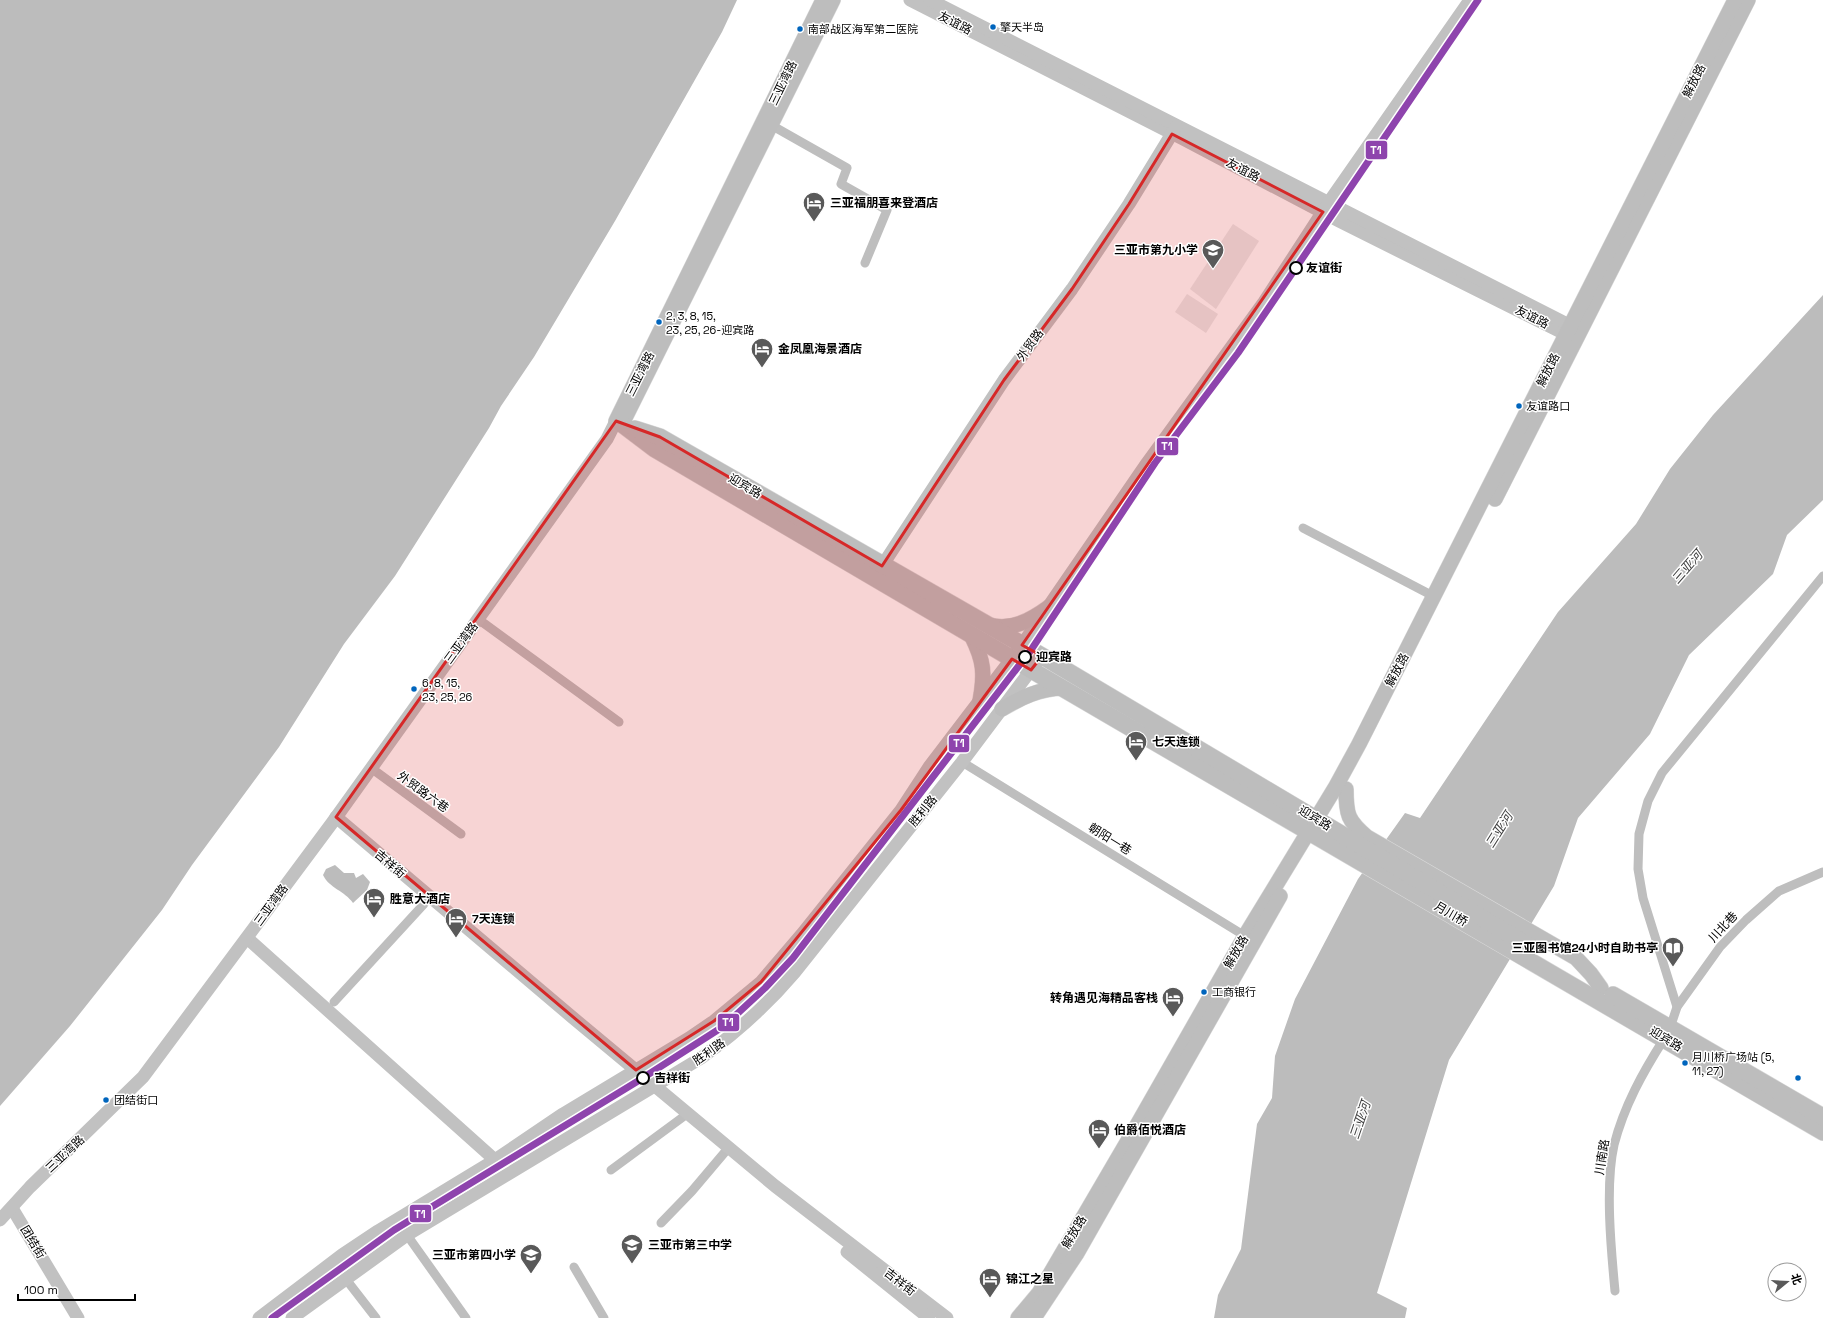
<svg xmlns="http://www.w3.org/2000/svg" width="1823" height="1318" font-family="'Space Grotesk','Noto Sans SC',sans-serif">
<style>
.green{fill:#eaeaea}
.water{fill:#bcbcbc}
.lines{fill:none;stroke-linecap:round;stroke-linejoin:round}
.primary-casing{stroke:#dbdbdb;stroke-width:16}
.highway-casing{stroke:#dbdbdb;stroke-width:18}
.street{stroke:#bebebe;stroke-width:9}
.secondary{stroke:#c1c1c1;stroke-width:13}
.primary{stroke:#bdbdbd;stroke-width:15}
.highway{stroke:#bdbdbd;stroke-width:17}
.rail-1-casing{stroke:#fff;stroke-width:10}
.rail-1{stroke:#8e44ad;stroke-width:7}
.marked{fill:#d62828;fill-opacity:0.2;stroke:#d62828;stroke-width:3;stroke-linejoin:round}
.bus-dot{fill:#0065bd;stroke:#fff;stroke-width:1.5}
.stop-dot{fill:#fff;stroke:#000;stroke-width:2}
.labels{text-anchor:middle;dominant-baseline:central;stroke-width:3;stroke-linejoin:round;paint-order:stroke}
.bus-label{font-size:11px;fill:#000;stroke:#fff;text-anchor:start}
.street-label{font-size:12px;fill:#000;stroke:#fff}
.poi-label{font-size:12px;font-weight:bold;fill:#000;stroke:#fff;text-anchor:start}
.stop-label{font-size:12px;font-weight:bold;fill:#000;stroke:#fff;text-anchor:start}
.water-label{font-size:13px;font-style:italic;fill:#404040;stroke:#fff}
.line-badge{stroke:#fff;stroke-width:1.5}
.badge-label{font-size:11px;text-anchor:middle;font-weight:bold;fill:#fff}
</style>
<rect width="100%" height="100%" fill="#fff"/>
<g class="green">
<path d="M1233,224L1259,241L1216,309L1190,289Z"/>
<path d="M1187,294L1218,314L1206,333L1175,312Z"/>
</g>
<g class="water">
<path d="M0,0H737L722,32L615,221L534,357L501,406L489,428L395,576L344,644L279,747L192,865L162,910L70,1026L0,1106Z"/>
<path d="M1823,295V500L1787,535L1773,574L1689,655L1650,734L1578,818L1554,886L1449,1060L1377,1293L1407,1308L1405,1318H1214L1218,1295L1241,1249L1257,1124L1272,1098L1275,1056L1295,999L1358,879L1405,813L1420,818L1558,612L1636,524L1670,469L1713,415Z"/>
<path d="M335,865L344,873H354L356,878L363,874L370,882L367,890L353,903C345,891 329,888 323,875L326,869Z"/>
</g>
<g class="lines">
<g class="primary-casing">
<g id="primary">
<path d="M823,0L616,421L622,424L833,0"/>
<path d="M1495,499L1748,0"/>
<path d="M989,625C1012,631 1031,620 1049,607"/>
<path d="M972,637C984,661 985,674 980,701"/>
<path d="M1002,709C1022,697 1039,689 1063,688"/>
<path d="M1346,789C1346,815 1348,821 1367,837L1576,958L1591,974L1601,988"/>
<path d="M1018,1318L1039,1293L1136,1127L1245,936L1335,788L1359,744L1735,0"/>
<path d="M1034,1318L1077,1253L1280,896"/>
</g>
</g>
<g class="highway-casing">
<g id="highway">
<path d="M622,424L655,449C1043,679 1435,903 1823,1132"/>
<path d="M635,429L660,437L1042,656L1531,947"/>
<path d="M1613,995L1823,1117"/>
</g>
</g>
<g class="street">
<path d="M771,125L847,168L841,184L887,210L865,263"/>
<path d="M1303,528L1435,597"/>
<path d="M478,619L619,722"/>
<path d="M962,762L1245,936"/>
<path d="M371,768L461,834"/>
<path d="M334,1002L424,904"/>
<path d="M1677,1007L1643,898L1638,869L1639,834L1648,801L1662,773L1823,576"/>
<path d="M1670,1028L1677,1007L1720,947L1746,920L1779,891L1823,872"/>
<path d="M611,1170L683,1117"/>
<path d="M661,1223L692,1191L725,1152"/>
<path d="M407,1235L466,1318"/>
<path d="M574,1267L604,1318"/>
<path d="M345,1278L376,1318"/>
<path d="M1615,1291C1611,1249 1605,1185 1614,1145C1624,1106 1643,1072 1664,1039"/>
</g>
<g class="secondary">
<path d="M910,0L1183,139L1339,221L1575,339"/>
<path d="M930,0L1579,330"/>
<path d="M882,566L1004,380L1072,289L1129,204L1176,127"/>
<path d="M336,817L572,1017L775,1186L947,1318"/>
<path d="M247,938L495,1160"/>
<path d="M12,1208L78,1318"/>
<path d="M0,1220L30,1187L143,1077L332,823L607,439L616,421"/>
<path d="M847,1252L929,1318"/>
<path d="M259,1318L342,1255L378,1231L495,1160L563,1114L689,1038L714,1021L761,982L802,934L901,810L929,767L1022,645L1147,463L1264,302L1329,202L1470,0"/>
<path d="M292,1318L407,1235L701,1058C736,1033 767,1005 795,972L962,762L1037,662"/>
</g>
<use href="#primary" class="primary"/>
<use href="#highway" class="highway"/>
<g class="rail-1-casing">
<path id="rail-1" d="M272,1318L394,1230L638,1081L724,1026L765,988L793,958L1031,650L1155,463L1238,353L1478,0"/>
</g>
<use href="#rail-1" class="rail-1"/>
</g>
<path class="marked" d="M1172,134L1323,212L1022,645L1042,656L1031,670L1012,659L901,810L761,982L714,1021L636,1070L336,817L616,421L660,437L882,566L1004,380L1072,289L1129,204Z"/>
<defs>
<g id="hotel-pin" transform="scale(1.15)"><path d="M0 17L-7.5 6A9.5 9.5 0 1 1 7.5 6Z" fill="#595959" stroke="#fff"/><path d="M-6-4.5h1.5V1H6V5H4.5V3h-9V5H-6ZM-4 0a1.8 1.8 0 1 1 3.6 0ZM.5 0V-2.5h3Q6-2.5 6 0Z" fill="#fff"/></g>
<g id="school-pin" transform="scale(1.15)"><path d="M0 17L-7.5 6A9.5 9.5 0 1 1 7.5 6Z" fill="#595959" stroke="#fff"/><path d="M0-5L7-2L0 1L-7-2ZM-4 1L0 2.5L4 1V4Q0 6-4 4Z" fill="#fff"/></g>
<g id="library-pin" transform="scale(1.15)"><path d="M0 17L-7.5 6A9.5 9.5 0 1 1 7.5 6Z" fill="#595959" stroke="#fff"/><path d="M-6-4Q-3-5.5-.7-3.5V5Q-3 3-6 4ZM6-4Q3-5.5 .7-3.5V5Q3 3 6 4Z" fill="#fff"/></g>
</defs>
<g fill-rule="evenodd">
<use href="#hotel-pin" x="814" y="203"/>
<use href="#school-pin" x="1213" y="250"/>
<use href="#hotel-pin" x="762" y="349"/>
<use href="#hotel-pin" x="1136" y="742"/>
<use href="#hotel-pin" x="374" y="899"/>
<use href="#hotel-pin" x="456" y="919"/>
<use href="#library-pin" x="1673" y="948"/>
<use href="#hotel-pin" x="1173" y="998"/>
<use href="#hotel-pin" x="1099" y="1130"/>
<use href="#school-pin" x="632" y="1245"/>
<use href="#school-pin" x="531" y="1255"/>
<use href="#hotel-pin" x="990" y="1279"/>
</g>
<g class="bus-dot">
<circle cx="993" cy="27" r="3.5"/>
<circle cx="800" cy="29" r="3.5"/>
<circle cx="659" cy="322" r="3.5"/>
<circle cx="1519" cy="406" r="3.5"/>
<circle cx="414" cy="689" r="3.5"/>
<circle cx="1204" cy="992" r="3.5"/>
<circle cx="1685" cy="1063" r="3.5"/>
<circle cx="1798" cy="1078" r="3.5"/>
<circle cx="106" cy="1100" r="3.5"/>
</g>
<g class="stop-dot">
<circle cx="1296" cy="268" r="6"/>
<circle cx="1025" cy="657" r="6"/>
<circle cx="643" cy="1078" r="6"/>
</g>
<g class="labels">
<g class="bus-label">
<text x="1000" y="27">擎天半岛</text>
<text x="808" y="29">南部战区海军第二医院</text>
<text x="666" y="316">2, 3, 8, 15,<tspan x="666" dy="14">23, 25, 26-迎宾路</tspan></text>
<text x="1526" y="406">友谊路口</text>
<text x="422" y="683">6, 8, 15,<tspan x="422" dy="14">23, 25, 26</tspan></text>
<text x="1212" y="992">工商银行</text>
<text x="1692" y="1057">月川桥广场站 (5,<tspan x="1692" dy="14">11, 27)</tspan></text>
<text x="114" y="1100">团结街口</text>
</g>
<g class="street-label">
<text transform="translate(955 23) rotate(27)">友谊路</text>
<text transform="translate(1694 81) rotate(-63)">解放路</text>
<text transform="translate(783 83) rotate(-64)">三亚湾路</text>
<text transform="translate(1243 170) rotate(28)">友谊路</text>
<text transform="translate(1532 317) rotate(27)">友谊路</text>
<text transform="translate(1030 345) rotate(-54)">外贸路</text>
<text transform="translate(1548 370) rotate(-63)">解放路</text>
<text transform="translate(640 374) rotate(-63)">三亚湾路</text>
<text transform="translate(745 486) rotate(30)">迎宾路</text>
<text transform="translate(461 643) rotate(-54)">三亚湾路</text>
<text transform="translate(1397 670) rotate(-62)">解放路</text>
<text transform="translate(423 792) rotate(36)">外贸路六巷</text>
<text transform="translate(923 811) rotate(-51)">胜利路</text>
<text transform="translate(1315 818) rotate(31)">迎宾路</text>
<text transform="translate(1110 839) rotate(32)">朝阳一巷</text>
<text transform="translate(390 864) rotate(41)">吉祥街</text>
<text transform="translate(271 905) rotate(-54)">三亚湾路</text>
<text transform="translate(1451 914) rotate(30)">月川桥</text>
<text transform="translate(1723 927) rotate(-47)">川北巷</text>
<text transform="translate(1236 952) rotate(-60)">解放路</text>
<text transform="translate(1666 1039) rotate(31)">迎宾路</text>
<text transform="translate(709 1052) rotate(-35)">胜利路</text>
<text transform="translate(65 1154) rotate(-43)">三亚湾路</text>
<text transform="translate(1602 1157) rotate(-81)">川南路</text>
<text transform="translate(1074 1232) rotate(-59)">解放路</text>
<text transform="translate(33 1242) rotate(59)">团结街</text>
<text transform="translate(900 1282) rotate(38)">吉祥街</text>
</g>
<g class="poi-label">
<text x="830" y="203">三亚福朋喜来登酒店</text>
<text x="1198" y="250" text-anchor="end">三亚市第九小学</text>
<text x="778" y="349">金凤凰海景酒店</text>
<text x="1152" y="742">七天连锁</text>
<text x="390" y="899">胜意大酒店</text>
<text x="472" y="919">7天连锁</text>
<text x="1658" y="948" text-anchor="end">三亚图书馆24小时自助书亭</text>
<text x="1158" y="998" text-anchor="end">转角遇见海精品客栈</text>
<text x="1114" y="1130">伯爵佰悦酒店</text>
<text x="648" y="1245">三亚市第三中学</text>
<text x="516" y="1255" text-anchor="end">三亚市第四小学</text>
<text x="1006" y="1279">锦江之星</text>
</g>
<g class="stop-label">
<text x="1306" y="268">友谊街</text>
<text x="1036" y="657">迎宾路</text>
<text x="654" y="1078">吉祥街</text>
</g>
<g class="water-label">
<text transform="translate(1687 567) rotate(-49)">三亚河</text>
<text transform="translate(1499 830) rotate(-58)">三亚河</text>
<text transform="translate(1360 1120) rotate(-71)">三亚河</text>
</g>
</g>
<g class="line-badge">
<rect x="1365" y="140" width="23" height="20" rx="4" fill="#8e44ad"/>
<rect x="1156" y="437" width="23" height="19" rx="4" fill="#8e44ad"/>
<rect x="948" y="734" width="22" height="19" rx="4" fill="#8e44ad"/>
<rect x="717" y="1013" width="23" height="19" rx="4" fill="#8e44ad"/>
<rect x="409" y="1204" width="23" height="19" rx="4" fill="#8e44ad"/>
</g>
<g class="badge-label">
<text x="1376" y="154">T1</text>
<text x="1167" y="450">T1</text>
<text x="959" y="747">T1</text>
<text x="728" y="1026">T1</text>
<text x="420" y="1218">T1</text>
</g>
<g transform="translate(1787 1282) rotate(72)"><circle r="19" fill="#ffffff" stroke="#999999"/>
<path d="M0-3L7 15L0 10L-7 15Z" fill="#595959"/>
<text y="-6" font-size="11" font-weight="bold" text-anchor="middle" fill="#000000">北</text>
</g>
<path d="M18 1294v6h117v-6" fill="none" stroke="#000000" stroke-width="2"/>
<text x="24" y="1294" font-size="12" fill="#000000" stroke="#ffffff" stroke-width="3" paint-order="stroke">100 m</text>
</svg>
